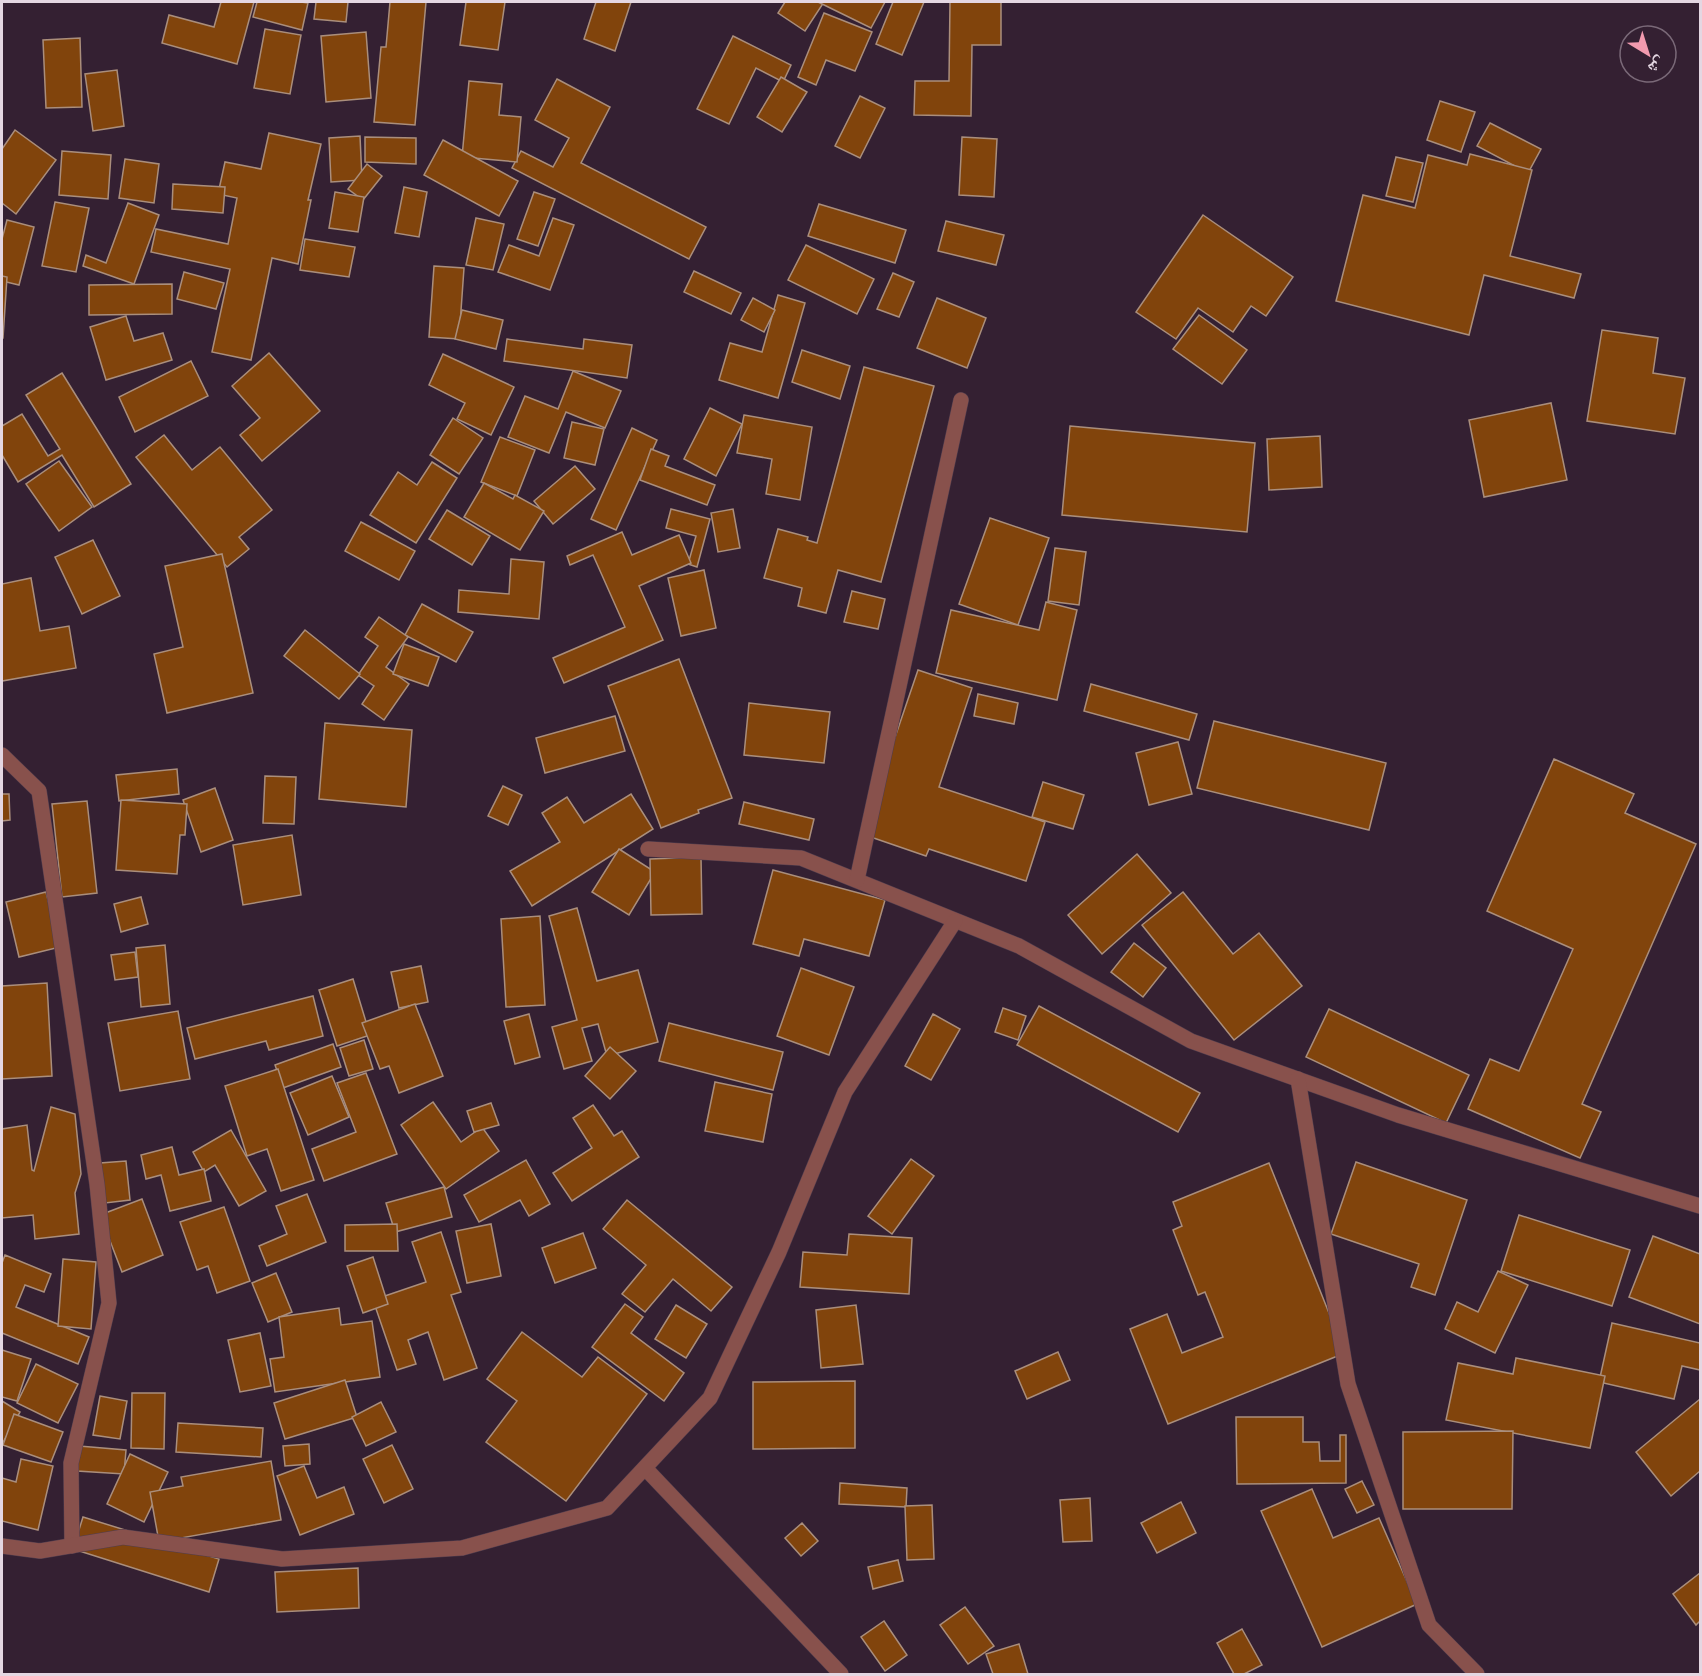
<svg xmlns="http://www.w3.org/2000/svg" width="1702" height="1676" font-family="'Sofia Sans Condensed','Noto Naskh Arabic',sans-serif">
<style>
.building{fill:#81440c;stroke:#aa8e7c;stroke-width:1.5}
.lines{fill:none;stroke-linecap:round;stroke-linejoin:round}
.minor-casing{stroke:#503d4e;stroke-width:16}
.minor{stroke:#88514c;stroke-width:15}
</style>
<rect width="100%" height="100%" fill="#342032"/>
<g class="building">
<path d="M219,2H254L237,64L162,43L169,15L214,27L221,2Z"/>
<path d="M257,2H301L308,3L302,30L253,17Z"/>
<path d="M316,2H348L346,22L314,19Z"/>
<path d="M390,2H426L415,125L374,122L381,47H386Z"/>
<path d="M466,2H505L498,50L460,45Z"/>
<path d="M596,2H631L615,51L584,39Z"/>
<path d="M785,2H824L805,31L778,13Z"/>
<path d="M818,2H885L871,28Z"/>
<path d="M893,2H924L902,55L876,44Z"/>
<path d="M950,2H1001V45H972L971,116L914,115L915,81H949Z"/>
<path d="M824,13L872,32L855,71L826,60L816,85L798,77Z"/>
<path d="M265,29L301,35L290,94L254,88Z"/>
<path d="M366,32L371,98L326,102L321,36Z"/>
<path d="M733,36L791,65L783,82L756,68L729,124L697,109Z"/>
<path d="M80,38L82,107L46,108L43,40Z"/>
<path d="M117,70L124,126L93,131L85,74Z"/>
<path d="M781,77L807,92L782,132L757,117Z"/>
<path d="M557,79L610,107L581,163L706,227L689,259L512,168L521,151L553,167L569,138L535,120Z"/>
<path d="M469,81L502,84L499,115L521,117L517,162L462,157Z"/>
<path d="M860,96L885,108L860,158L835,146Z"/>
<path d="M1440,101L1475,112L1461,152L1427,140Z"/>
<path d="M1490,123L1541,149L1528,173L1477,146Z"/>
<path d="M15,130L56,160L16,214L2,203V149Z"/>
<path d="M269,133L321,144L308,200H311L298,264L272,258L251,360L212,352L230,269L151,252L156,229L228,244L237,198L218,194L225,162L261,169Z"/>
<path d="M360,136L362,180L331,182L329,138Z"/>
<path d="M365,137L416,138V164L365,162Z"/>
<path d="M962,137L997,139L994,197L959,195Z"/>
<path d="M443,140L518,181L499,216L424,175Z"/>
<path d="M62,151L111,155L108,199L59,195Z"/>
<path d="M1470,154L1532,170L1510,256L1581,274L1574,298L1484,275L1469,335L1336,301L1363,195L1415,208L1428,155L1467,165Z"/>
<path d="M1396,157L1423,163L1413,202L1386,196Z"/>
<path d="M125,159L159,164L154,203L119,198Z"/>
<path d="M367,164L382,176L363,200L348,189Z"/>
<path d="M173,184L225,187L223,213L172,209Z"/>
<path d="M404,187L427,192L419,237L395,233Z"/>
<path d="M335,192L364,197L358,232L329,228Z"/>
<path d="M534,192L555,199L538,246L517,239Z"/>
<path d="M55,202L89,208L76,272L42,266Z"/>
<path d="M128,203L159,215L134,284L83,266L86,255L106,263Z"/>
<path d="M819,204L906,230L895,263L808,236Z"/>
<path d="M1203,215L1293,277L1266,316L1251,306L1233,332L1198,308L1176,339L1136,312Z"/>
<path d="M476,218L504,224L493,270L466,265Z"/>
<path d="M553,218L574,225L550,290L498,272L509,245L539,256Z"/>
<path d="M7,220L34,227L19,285L2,281V239Z"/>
<path d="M946,221L1004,235L996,265L938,251Z"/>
<path d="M305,239L355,247L349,277L300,270Z"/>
<path d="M806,245L874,279L857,314L788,280Z"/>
<path d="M434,266L464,268L459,339L429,337Z"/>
<path d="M694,271L741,293L731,314L684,292Z"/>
<path d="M184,272L224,283L216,309L177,299Z"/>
<path d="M893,273L914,282L899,317L877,309Z"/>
<path d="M2,276L7,277L3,338H2Z"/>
<path d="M172,284V314L89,315V285Z"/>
<path d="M778,295L805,303L778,398L719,380L730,343L762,352Z"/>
<path d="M753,298L775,310L764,332L741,320Z"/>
<path d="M937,298L986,318L967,368L917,348Z"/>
<path d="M462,310L503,320L496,349L455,339Z"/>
<path d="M1199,315L1247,350L1222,384L1173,349Z"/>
<path d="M126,316L134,341L163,333L172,360L106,380L90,327Z"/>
<path d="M1602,330L1658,338L1653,373L1685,378L1675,434L1587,421Z"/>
<path d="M507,339L583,349L584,339L632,345L627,378L504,361Z"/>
<path d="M802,350L850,366L840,399L792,382Z"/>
<path d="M269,353L320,411L262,461L240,435L260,418L232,386Z"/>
<path d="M443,354L514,387L491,435L457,419L465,403L429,385Z"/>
<path d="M191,361L208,396L135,432L119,397Z"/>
<path d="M864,367L934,386L881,582L838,570L826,613L798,606L802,588L764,578L778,529L808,537L807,540L817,543Z"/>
<path d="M573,371L621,391L605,428L566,412L549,453L508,437L525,396L558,409Z"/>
<path d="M62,373L131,484L94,507L62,455L18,482L2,455V426L22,414L48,456L60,449L26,395Z"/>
<path d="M1551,403L1567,480L1484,497L1469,420Z"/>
<path d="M710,408L742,424L716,476L684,459Z"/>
<path d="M744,415L812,427L800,500L766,494L772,459L737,453Z"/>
<path d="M453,418L483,438L459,474L430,455Z"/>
<path d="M572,422L604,429L595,465L564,458Z"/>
<path d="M1070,426L1255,443L1247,532L1062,515Z"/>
<path d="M632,428L657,440L616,530L591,519Z"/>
<path d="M164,435L192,470L220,447L272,510L239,537L249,549L227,567L136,457Z"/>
<path d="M1320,436L1322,487L1269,490L1267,439Z"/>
<path d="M500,437L535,450L517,496L481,482Z"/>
<path d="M651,449L669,456L665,466L715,485L707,505L640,480Z"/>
<path d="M59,461L92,507L59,531L26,484Z"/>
<path d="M432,462L457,478L416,543L370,515L398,472L417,485Z"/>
<path d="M575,466L595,489L553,524L534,501Z"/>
<path d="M484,483L513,499L515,495L544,511L520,550L464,517Z"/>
<path d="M671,509L710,519L697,567L688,564L696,536L666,528Z"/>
<path d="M733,509L740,548L718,552L711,513Z"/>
<path d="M447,510L490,536L472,565L429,539Z"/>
<path d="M990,518L1049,538L1018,625L959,604Z"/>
<path d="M361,522L415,551L399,580L345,551Z"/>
<path d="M622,532L632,555L679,535L691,563L639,586L663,640L564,683L553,658L625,627L593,555L570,565L567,556Z"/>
<path d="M93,540L120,596L82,614L55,557Z"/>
<path d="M1055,548L1086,552L1079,605L1048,601Z"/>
<path d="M222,554L253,693L167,713L154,654L183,647L165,566Z"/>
<path d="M511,559L544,562L539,619L458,612L459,590L509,594Z"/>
<path d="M704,570L716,628L681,636L668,578Z"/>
<path d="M31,578L40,631L69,626L76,668L2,681V584Z"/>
<path d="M852,591L885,599L878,629L844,622Z"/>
<path d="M1046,602L1077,610L1057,700L936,673L951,610L1039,630Z"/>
<path d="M422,604L473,632L456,662L405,635Z"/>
<path d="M379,617L408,637L386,667L409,684L384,720L362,704L374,686L358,675L378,646L365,637Z"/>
<path d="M305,630L360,674L339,699L284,656Z"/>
<path d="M404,644L439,657L428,686L393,674Z"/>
<path d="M679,659L732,798L698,810L699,813L661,828L608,686Z"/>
<path d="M918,670L972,688L939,787L1045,822L1026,881L929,849L926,856L862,834Z"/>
<path d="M1091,684L1197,714L1189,740L1084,711Z"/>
<path d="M978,694L1018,703L1014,724L974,716Z"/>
<path d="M749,703L830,712L824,763L744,755Z"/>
<path d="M615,716L625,751L545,773L536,738Z"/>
<path d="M1214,721L1386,763L1369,830L1197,788Z"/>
<path d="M325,723L412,730L406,807L319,799Z"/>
<path d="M1178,742L1192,794L1149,805L1136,753Z"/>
<path d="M1554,759L1634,794L1625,813L1696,844L1582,1104L1601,1112L1580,1158L1468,1109L1490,1059L1519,1071L1573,949L1487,911Z"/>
<path d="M177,769L179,794L119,801L116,775Z"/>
<path d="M265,776L296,777L294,824L263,823Z"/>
<path d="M1043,782L1084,795L1073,829L1032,817Z"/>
<path d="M503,786L522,795L508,825L488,816Z"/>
<path d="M215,788L233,840L201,852L183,800Z"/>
<path d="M2,794H9L10,820L2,821Z"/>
<path d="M631,794L653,829L532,906L510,871L560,842L542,813L567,797L584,823Z"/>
<path d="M121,800L187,804L185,835H180L177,874L116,870Z"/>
<path d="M87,801L97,893L62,897L52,804Z"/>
<path d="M744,802L814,819L809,840L739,824Z"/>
<path d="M292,835L301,895L243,905L233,845Z"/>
<path d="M619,849L655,872L629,915L592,892Z"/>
<path d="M1137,854L1171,893L1102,954L1068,915Z"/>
<path d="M701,857L702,914L651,915L650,859Z"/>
<path d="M773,870L885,900L869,956L804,939L799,956L753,944Z"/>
<path d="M46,892L60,947L19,957L6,902Z"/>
<path d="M1183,892L1233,954L1259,933L1302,986L1234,1040L1142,925Z"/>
<path d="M141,897L148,924L121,932L114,904Z"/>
<path d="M577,908L597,981L638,970L658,1042L607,1056L598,1024L582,1028L592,1061L564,1069L552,1027L577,1020L549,916Z"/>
<path d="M540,916L545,1005L506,1007L501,919Z"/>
<path d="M1134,943L1166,968L1143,997L1111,972Z"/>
<path d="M165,945L170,1004L141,1007L136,948Z"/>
<path d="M135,952L138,977L115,980L111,955Z"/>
<path d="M421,966L428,1002L399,1008L391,972Z"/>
<path d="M801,968L854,987L829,1055L777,1036Z"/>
<path d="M353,979L370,1035L337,1046L319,990Z"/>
<path d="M47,983L52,1076L2,1079V986Z"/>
<path d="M313,996L323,1036L269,1050L266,1041L195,1059L187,1028Z"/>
<path d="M415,1004L443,1076L399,1093L389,1066L380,1069L362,1023Z"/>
<path d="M1039,1006L1200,1093L1178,1132L1017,1045Z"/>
<path d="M1003,1008L1026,1016L1018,1040L995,1032Z"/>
<path d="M1329,1009L1469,1075L1446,1123L1306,1057Z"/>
<path d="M178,1011L190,1079L120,1091L108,1023Z"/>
<path d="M529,1014L540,1057L515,1064L504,1021Z"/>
<path d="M933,1014L960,1029L931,1080L905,1066Z"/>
<path d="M669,1023L783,1052L773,1090L659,1061Z"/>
<path d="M364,1040L373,1069L349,1076L340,1048Z"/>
<path d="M333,1044L341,1067L283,1088L275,1065Z"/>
<path d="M610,1047L636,1071L610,1099L585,1076Z"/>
<path d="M278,1069L314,1180L281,1191L267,1149L247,1156L225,1086Z"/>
<path d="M366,1073L397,1154L324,1181L312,1149L356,1132L337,1083Z"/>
<path d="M332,1076L349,1117L308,1135L290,1093Z"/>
<path d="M715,1082L772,1094L763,1142L705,1131Z"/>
<path d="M433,1102L461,1142L482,1127L499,1151L446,1189L401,1125Z"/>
<path d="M491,1103L499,1125L474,1132L467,1111Z"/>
<path d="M593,1105L614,1136L622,1131L639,1157L572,1201L553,1173L592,1148L573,1118Z"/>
<path d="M51,1107L75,1114L81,1174L75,1193L79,1234L35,1239L33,1215L2,1218V1129L27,1125L32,1170L34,1171Z"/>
<path d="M231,1130L266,1191L239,1206L215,1165L204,1172L193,1152Z"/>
<path d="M172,1147L179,1175L204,1169L211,1201L170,1211L161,1175L146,1179L141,1155Z"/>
<path d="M911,1159L934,1176L892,1234L868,1216Z"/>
<path d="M526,1160L550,1204L529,1216L520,1200L479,1222L464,1195Z"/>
<path d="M126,1161L130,1200L105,1203L100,1163Z"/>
<path d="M1356,1162L1467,1200L1435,1295L1411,1287L1419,1264L1331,1234Z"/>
<path d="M1269,1163L1345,1353L1168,1424L1130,1329L1167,1314L1182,1353L1223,1337L1205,1292L1198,1295L1173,1230L1182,1226L1173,1202Z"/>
<path d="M444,1187L452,1217L395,1232L386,1203Z"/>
<path d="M307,1194L326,1242L267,1266L259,1246L287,1234L276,1206Z"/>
<path d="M142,1199L163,1255L122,1272L100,1215Z"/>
<path d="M627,1200L732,1287L711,1311L673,1279L645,1312L622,1294L646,1265L603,1229Z"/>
<path d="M224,1207L250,1281L217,1293L208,1266L197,1270L180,1222Z"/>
<path d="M1519,1215L1630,1250L1612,1306L1501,1271Z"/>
<path d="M397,1224L398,1251H345V1225Z"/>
<path d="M491,1224L501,1276L467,1283L456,1231Z"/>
<path d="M441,1232L461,1292L451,1295L477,1368L444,1380L428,1332L408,1340L416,1364L397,1370L373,1300L426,1282L412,1242Z"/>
<path d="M583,1233L596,1268L555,1283L542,1248Z"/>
<path d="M849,1234L912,1238L909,1294L800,1287L803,1252L847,1255Z"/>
<path d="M1653,1236L1700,1254V1324L1629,1297Z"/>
<path d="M5,1255L51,1274L44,1292L25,1285L16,1307L89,1337L78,1364L2,1333V1263Z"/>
<path d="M373,1257L388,1304L363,1313L347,1266Z"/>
<path d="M63,1259L96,1262L91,1329L58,1326Z"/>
<path d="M1498,1271L1528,1285L1495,1353L1445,1329L1457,1302L1478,1312Z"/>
<path d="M276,1273L292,1312L268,1322L252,1283Z"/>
<path d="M625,1304L643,1317L631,1333L684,1373L664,1401L592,1347Z"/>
<path d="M676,1305L707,1324L686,1358L655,1339Z"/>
<path d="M856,1305L863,1364L821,1368L816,1310Z"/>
<path d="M339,1308L341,1325L372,1321L380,1377L275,1392L270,1359L284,1357L279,1317Z"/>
<path d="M1612,1323L1700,1343V1370L1682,1366L1674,1399L1599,1382Z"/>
<path d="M522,1332L582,1377L598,1357L647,1394L566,1501L486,1442L517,1401L487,1379Z"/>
<path d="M260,1333L271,1386L240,1392L228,1340Z"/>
<path d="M2,1350L31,1359L17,1401L2,1397Z"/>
<path d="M1058,1352L1070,1380L1027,1399L1015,1371Z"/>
<path d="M1516,1358L1605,1376L1590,1448L1446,1420L1458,1363L1513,1374Z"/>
<path d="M36,1364L78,1384L58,1423L17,1403Z"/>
<path d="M345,1380L357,1417L285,1439L274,1403Z"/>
<path d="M855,1381V1448L753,1449V1382Z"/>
<path d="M132,1393H165L164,1449L131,1448Z"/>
<path d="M100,1396L127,1401L120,1439L93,1435Z"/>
<path d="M1700,1399V1471L1671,1496L1636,1452Z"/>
<path d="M2,1401L20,1412L2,1444Z"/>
<path d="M381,1402L396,1432L366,1446L352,1417Z"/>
<path d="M14,1414L63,1432L51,1462L3,1445Z"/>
<path d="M1236,1417H1303V1442H1319L1320,1461H1340V1435H1346V1483L1237,1484Z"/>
<path d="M178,1423L263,1428L261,1457L176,1452Z"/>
<path d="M1513,1431L1512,1509H1403V1432Z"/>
<path d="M309,1444L310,1464L285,1466L283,1446Z"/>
<path d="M392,1445L413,1489L384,1503L363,1459Z"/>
<path d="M79,1446L126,1450L124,1474L77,1471Z"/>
<path d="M130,1454L168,1472L144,1522L107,1504Z"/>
<path d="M21,1459L53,1466L38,1530L2,1521V1478L16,1482Z"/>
<path d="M271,1461L281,1520L159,1542L150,1492L183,1486L181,1477Z"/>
<path d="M304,1466L317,1498L344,1487L354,1514L300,1535L277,1476Z"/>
<path d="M1362,1481L1374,1505L1357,1513L1345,1489Z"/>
<path d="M840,1483L907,1488L906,1507L839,1504Z"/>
<path d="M1312,1489L1333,1538L1379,1518L1417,1604L1322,1647L1261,1511Z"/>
<path d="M1090,1498L1092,1541L1063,1542L1060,1500Z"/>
<path d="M1181,1502L1196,1533L1157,1553L1141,1523Z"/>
<path d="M932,1505L934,1559L907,1560L905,1506Z"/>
<path d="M83,1517L219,1559L209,1592L73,1549Z"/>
<path d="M802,1523L818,1541L801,1556L785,1538Z"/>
<path d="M898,1560L903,1581L873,1589L868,1567Z"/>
<path d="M358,1568L359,1608L277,1612L275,1572Z"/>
<path d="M1700,1573V1621L1696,1625L1673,1594Z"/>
<path d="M965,1607L994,1646L968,1664L940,1625Z"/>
<path d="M884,1621L907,1655L885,1671L861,1637Z"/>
<path d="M1242,1629L1262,1665L1244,1674H1234L1217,1643Z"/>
<path d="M1019,1644L1028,1674H993L986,1654Z"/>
</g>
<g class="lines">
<g class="minor-casing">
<g id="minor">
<path d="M2,755L39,791L97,1184L109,1303L71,1463L72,1546"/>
<path d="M648,849L801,858L1019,946L1191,1041L1398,1115L1700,1206"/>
<path d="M857,880L961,400"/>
<path d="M1298,1079L1348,1384L1429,1625L1477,1674"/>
<path d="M645,1468L841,1674"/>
<path d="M2,1546L40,1551L123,1537L282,1559L462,1548L607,1508L710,1398L779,1252L845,1092L955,921"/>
</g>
</g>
<use href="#minor" class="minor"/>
</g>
<rect width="1702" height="1676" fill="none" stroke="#e4d7e2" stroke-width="6"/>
<g transform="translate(1648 54) rotate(142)"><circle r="28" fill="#342032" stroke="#7a6978" stroke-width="1.5"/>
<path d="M0-4.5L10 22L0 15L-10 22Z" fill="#f29aaf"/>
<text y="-9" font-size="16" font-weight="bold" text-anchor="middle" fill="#e4d7e2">ش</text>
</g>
</svg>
